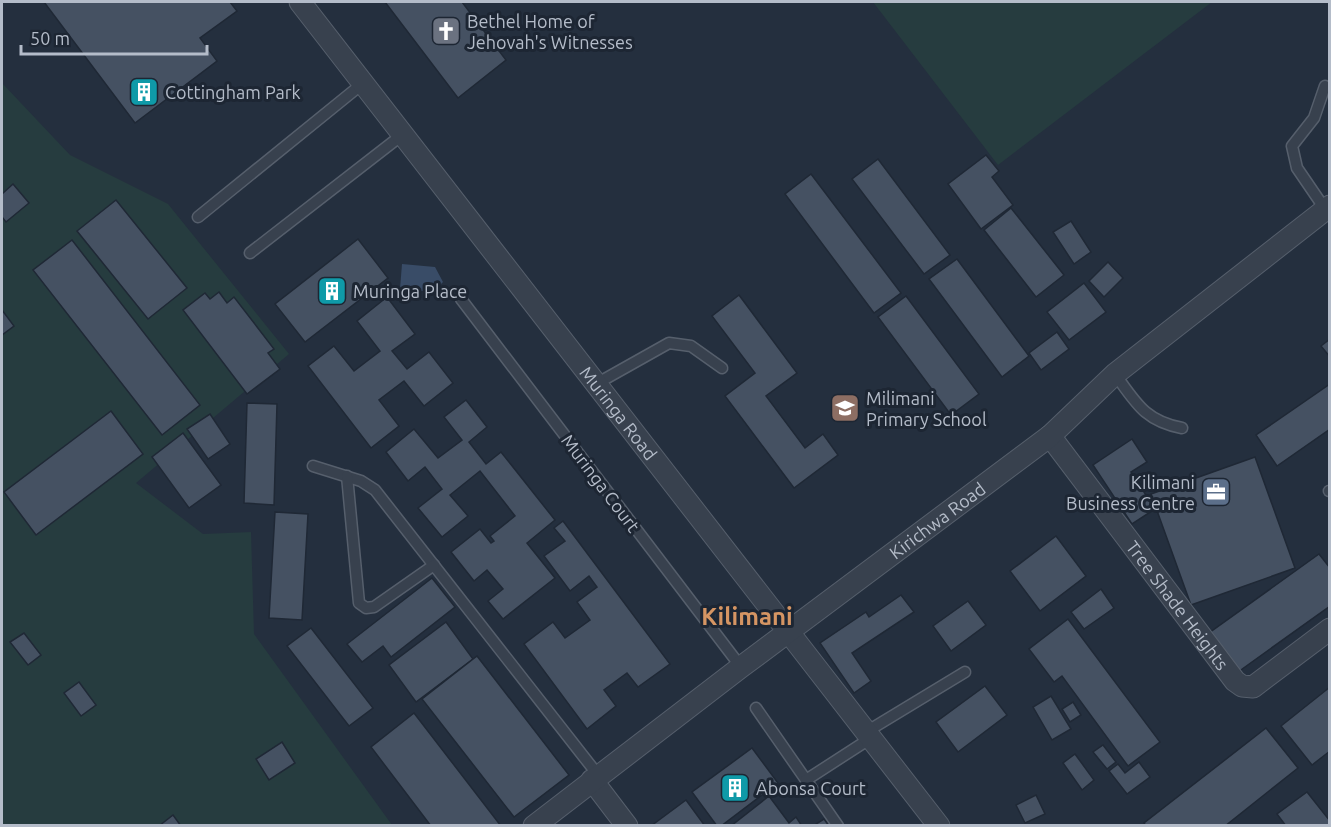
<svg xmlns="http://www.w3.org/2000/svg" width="1331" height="827" font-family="Ubuntu,sans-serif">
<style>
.green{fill:#263c3f}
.water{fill:#394c67}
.building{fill:#455162;stroke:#1f2835;stroke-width:1.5}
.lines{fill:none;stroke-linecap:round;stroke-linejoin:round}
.service-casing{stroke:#565f6c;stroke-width:13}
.minor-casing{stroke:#565f6c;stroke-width:23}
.service{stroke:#38414e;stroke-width:10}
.minor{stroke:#38414e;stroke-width:21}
.labels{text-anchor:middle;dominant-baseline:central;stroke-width:6;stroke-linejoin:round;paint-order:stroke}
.poi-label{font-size:18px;fill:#b4bcc9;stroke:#1d2633;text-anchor:start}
.street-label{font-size:18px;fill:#b4bcc9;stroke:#1d2633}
.district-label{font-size:24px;font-weight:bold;fill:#d59563;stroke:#1d2633}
</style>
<rect width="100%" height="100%" fill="#242f3e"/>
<g class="green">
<path d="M873,2H1212L998,165Z"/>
<path d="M2,83L70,155L168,204L289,354L136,483L203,534L251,532L254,634L392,825H2Z"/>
</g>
<path class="water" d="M402,264L435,267L443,282L433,292L400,289Z"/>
<g class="building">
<path d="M44,2H230L237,11L200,38L217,61L135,123Z"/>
<path d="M385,2H462L506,60L458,98Z"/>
<path d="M986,155L999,171L992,177L1013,205L981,229L948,184Z"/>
<path d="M878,159L950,255L924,274L852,179Z"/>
<path d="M811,174L901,293L874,313L785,194Z"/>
<path d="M13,184L29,203L6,222L2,217V194Z"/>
<path d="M116,200L187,288L148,319L77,231Z"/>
<path d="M1011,208L1064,275L1036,297L984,230Z"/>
<path d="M1071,221L1091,252L1074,264L1053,232Z"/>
<path d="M358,239L388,278L305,342L275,304Z"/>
<path d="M72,240L200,405L162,435L33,270Z"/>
<path d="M957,259L1029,356L1002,377L929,279Z"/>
<path d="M1108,262L1123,278L1104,297L1089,281Z"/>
<path d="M1084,283L1106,312L1069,340L1047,312Z"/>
<path d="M219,292L227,303L234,297L274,349L268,353L280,369L247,394L183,310L205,293L210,299Z"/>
<path d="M739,295L797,373L766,396L805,448L823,434L838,455L794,488L725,396L755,373L712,316Z"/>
<path d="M906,296L979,394L951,415L878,317Z"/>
<path d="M387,297L415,334L392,351L407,369L429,352L453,383L424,406L404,381L379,400L399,426L371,448L308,366L334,346L354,371L380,351L357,321Z"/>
<path d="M2,310L14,326L2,335Z"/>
<path d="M1057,332L1069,349L1041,370L1029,353Z"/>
<path d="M1330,339V357L1321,346Z"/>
<path d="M1330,384V429L1277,466L1256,435Z"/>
<path d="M466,400L487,427L469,442L486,464L501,452L555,520L527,543L555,578L503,619L488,601L503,589L487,570L474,581L451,552L480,529L491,543L494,541L490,536L515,516L480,471L450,495L468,516L442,537L418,508L442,489L425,467L408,481L386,452L414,429L438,458L462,440L444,417Z"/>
<path d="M247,403L277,404L274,505L244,503Z"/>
<path d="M111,411L143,454L36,535L4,492Z"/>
<path d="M210,414L230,444L208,459L187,429Z"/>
<path d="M183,433L221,485L189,508L152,457Z"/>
<path d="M1132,439L1147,462L1131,472L1155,509L1132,524L1093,465Z"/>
<path d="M1255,457L1295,568L1191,605L1151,494Z"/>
<path d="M275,512L308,514L302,620L269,618Z"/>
<path d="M563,521L670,664L638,687L627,673L604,690L616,706L587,729L524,644L553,622L565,638L590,620L577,602L597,587L589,576L570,591L544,556L565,541L554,528Z"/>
<path d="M1056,536L1086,576L1040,611L1010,571Z"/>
<path d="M1319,554L1330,568V606L1238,672L1209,633Z"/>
<path d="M432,578L455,607L391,657L383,646L362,662L347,644Z"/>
<path d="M1101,589L1114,608L1084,629L1071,612Z"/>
<path d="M901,595L914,612L852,653L871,681L854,693L820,643L866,612L869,617Z"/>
<path d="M968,601L986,625L951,651L933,626Z"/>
<path d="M1068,619L1160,742L1128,766L1062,676L1054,682L1029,649Z"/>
<path d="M446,622L473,659L416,702L389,665Z"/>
<path d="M311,628L373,708L349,726L287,646Z"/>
<path d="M24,633L41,655L28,665L10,642Z"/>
<path d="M477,656L569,775L514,817L422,699Z"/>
<path d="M79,682L96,705L81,716L64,693Z"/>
<path d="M985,686L1007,715L958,752L936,722Z"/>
<path d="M1330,687V751L1312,765L1281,726Z"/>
<path d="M1051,696L1071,729L1052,740L1033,707Z"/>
<path d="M1073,702L1081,715L1070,722L1062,709Z"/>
<path d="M414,713L501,826H431L371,747Z"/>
<path d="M1266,728L1298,768L1225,826H1146L1144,823Z"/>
<path d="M282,742L295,763L269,780L256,759Z"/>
<path d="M1103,745L1116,762L1107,769L1093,752Z"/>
<path d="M752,748L778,783L721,826H717L692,792Z"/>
<path d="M1075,754L1094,780L1082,790L1063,763Z"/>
<path d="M1139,762L1150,777L1127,794L1109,771L1118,764L1125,773Z"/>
<path d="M1307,792L1330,821V826H1286L1277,814Z"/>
<path d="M1036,795L1045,814L1025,823L1016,805Z"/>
<path d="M769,796L789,823L796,817L802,826H731Z"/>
<path d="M686,800L705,826H651Z"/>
<path d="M173,815L181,826H159Z"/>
<path d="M824,819L829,826H817L816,824Z"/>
</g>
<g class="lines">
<g class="service-casing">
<g id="service">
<path d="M1325,86L1314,118L1292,146L1297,168L1325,209"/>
<path d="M198,217L362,84"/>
<path d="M250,253L402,135"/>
<path d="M461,299L741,667"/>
<path d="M1115,374C1136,403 1145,421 1182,428"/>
<path d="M596,384L669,343L691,346L722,368"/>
<path d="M313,466L361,481L375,490L598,775"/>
<path d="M347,476L359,603L366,608L374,607L434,565"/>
<path d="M1329,491H1330"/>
<path d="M756,708L838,826"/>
<path d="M866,732L965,672"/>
<path d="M806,780L871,738"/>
</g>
</g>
<g class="minor-casing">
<g id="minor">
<path id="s1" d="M300,2L939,826"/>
<path id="s2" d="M1050,436L1235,681L1242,686L1253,687L1330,629"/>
<path d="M592,780L627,826"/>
<path id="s3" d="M534,826L741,667L1050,436L1115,374L1330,206"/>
</g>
</g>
<use href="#service" class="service"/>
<use href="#minor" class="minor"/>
</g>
<defs>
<g id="church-square" transform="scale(1.5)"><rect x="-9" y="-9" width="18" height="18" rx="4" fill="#6b7280" stroke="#1d2633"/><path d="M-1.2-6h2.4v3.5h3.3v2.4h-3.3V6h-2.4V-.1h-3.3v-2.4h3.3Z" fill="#fff"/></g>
<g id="building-square" transform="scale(1.5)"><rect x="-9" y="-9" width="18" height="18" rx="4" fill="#0f9aa8" stroke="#1d2633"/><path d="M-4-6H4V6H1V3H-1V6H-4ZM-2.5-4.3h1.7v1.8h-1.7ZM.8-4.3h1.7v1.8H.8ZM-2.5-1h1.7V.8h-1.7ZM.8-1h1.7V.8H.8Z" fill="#fff"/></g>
<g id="school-square" transform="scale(1.5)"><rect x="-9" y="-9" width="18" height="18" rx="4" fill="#8d6e63" stroke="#1d2633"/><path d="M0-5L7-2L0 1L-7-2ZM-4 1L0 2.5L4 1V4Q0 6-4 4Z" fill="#fff"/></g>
<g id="office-square" transform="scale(1.5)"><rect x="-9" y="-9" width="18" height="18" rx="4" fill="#5c6f8a" stroke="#1d2633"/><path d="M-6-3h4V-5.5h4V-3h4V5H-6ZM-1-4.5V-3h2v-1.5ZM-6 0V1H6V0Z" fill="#fff"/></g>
</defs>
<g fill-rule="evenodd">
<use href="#church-square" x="446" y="31"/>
<use href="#building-square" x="144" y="92"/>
<use href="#building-square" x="332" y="291"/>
<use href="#school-square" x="845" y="408"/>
<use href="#office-square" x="1216" y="492"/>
<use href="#building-square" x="735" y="788"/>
</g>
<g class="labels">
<g class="poi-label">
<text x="467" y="21">Bethel Home of<tspan x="467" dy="21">Jehovah's Witnesses</tspan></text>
<text x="165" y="92">Cottingham Park</text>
<text x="353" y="291">Muringa Place</text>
<text x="866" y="398">Milimani<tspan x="866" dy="21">Primary School</tspan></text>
<text x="1195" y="482" text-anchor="end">Kilimani<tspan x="1195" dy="21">Business Centre</tspan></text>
<text x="756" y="788">Abonsa Court</text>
</g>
<g class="street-label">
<text stroke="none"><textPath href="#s1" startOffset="520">Muringa Road</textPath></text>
<text transform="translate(601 483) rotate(53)">Muringa Court</text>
<text stroke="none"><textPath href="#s3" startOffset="506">Kirichwa Road</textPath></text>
<text stroke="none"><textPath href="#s2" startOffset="212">Tree Shade Heights</textPath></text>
</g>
<g class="district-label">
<text x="747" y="616">Kilimani</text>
</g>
</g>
<rect width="1331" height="827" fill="none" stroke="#b4bcc9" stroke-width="6"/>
<path d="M21 45v9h186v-9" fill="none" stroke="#b4bcc9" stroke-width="3"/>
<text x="30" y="45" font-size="18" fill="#b4bcc9" stroke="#1d2633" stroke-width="4.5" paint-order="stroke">50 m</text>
</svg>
